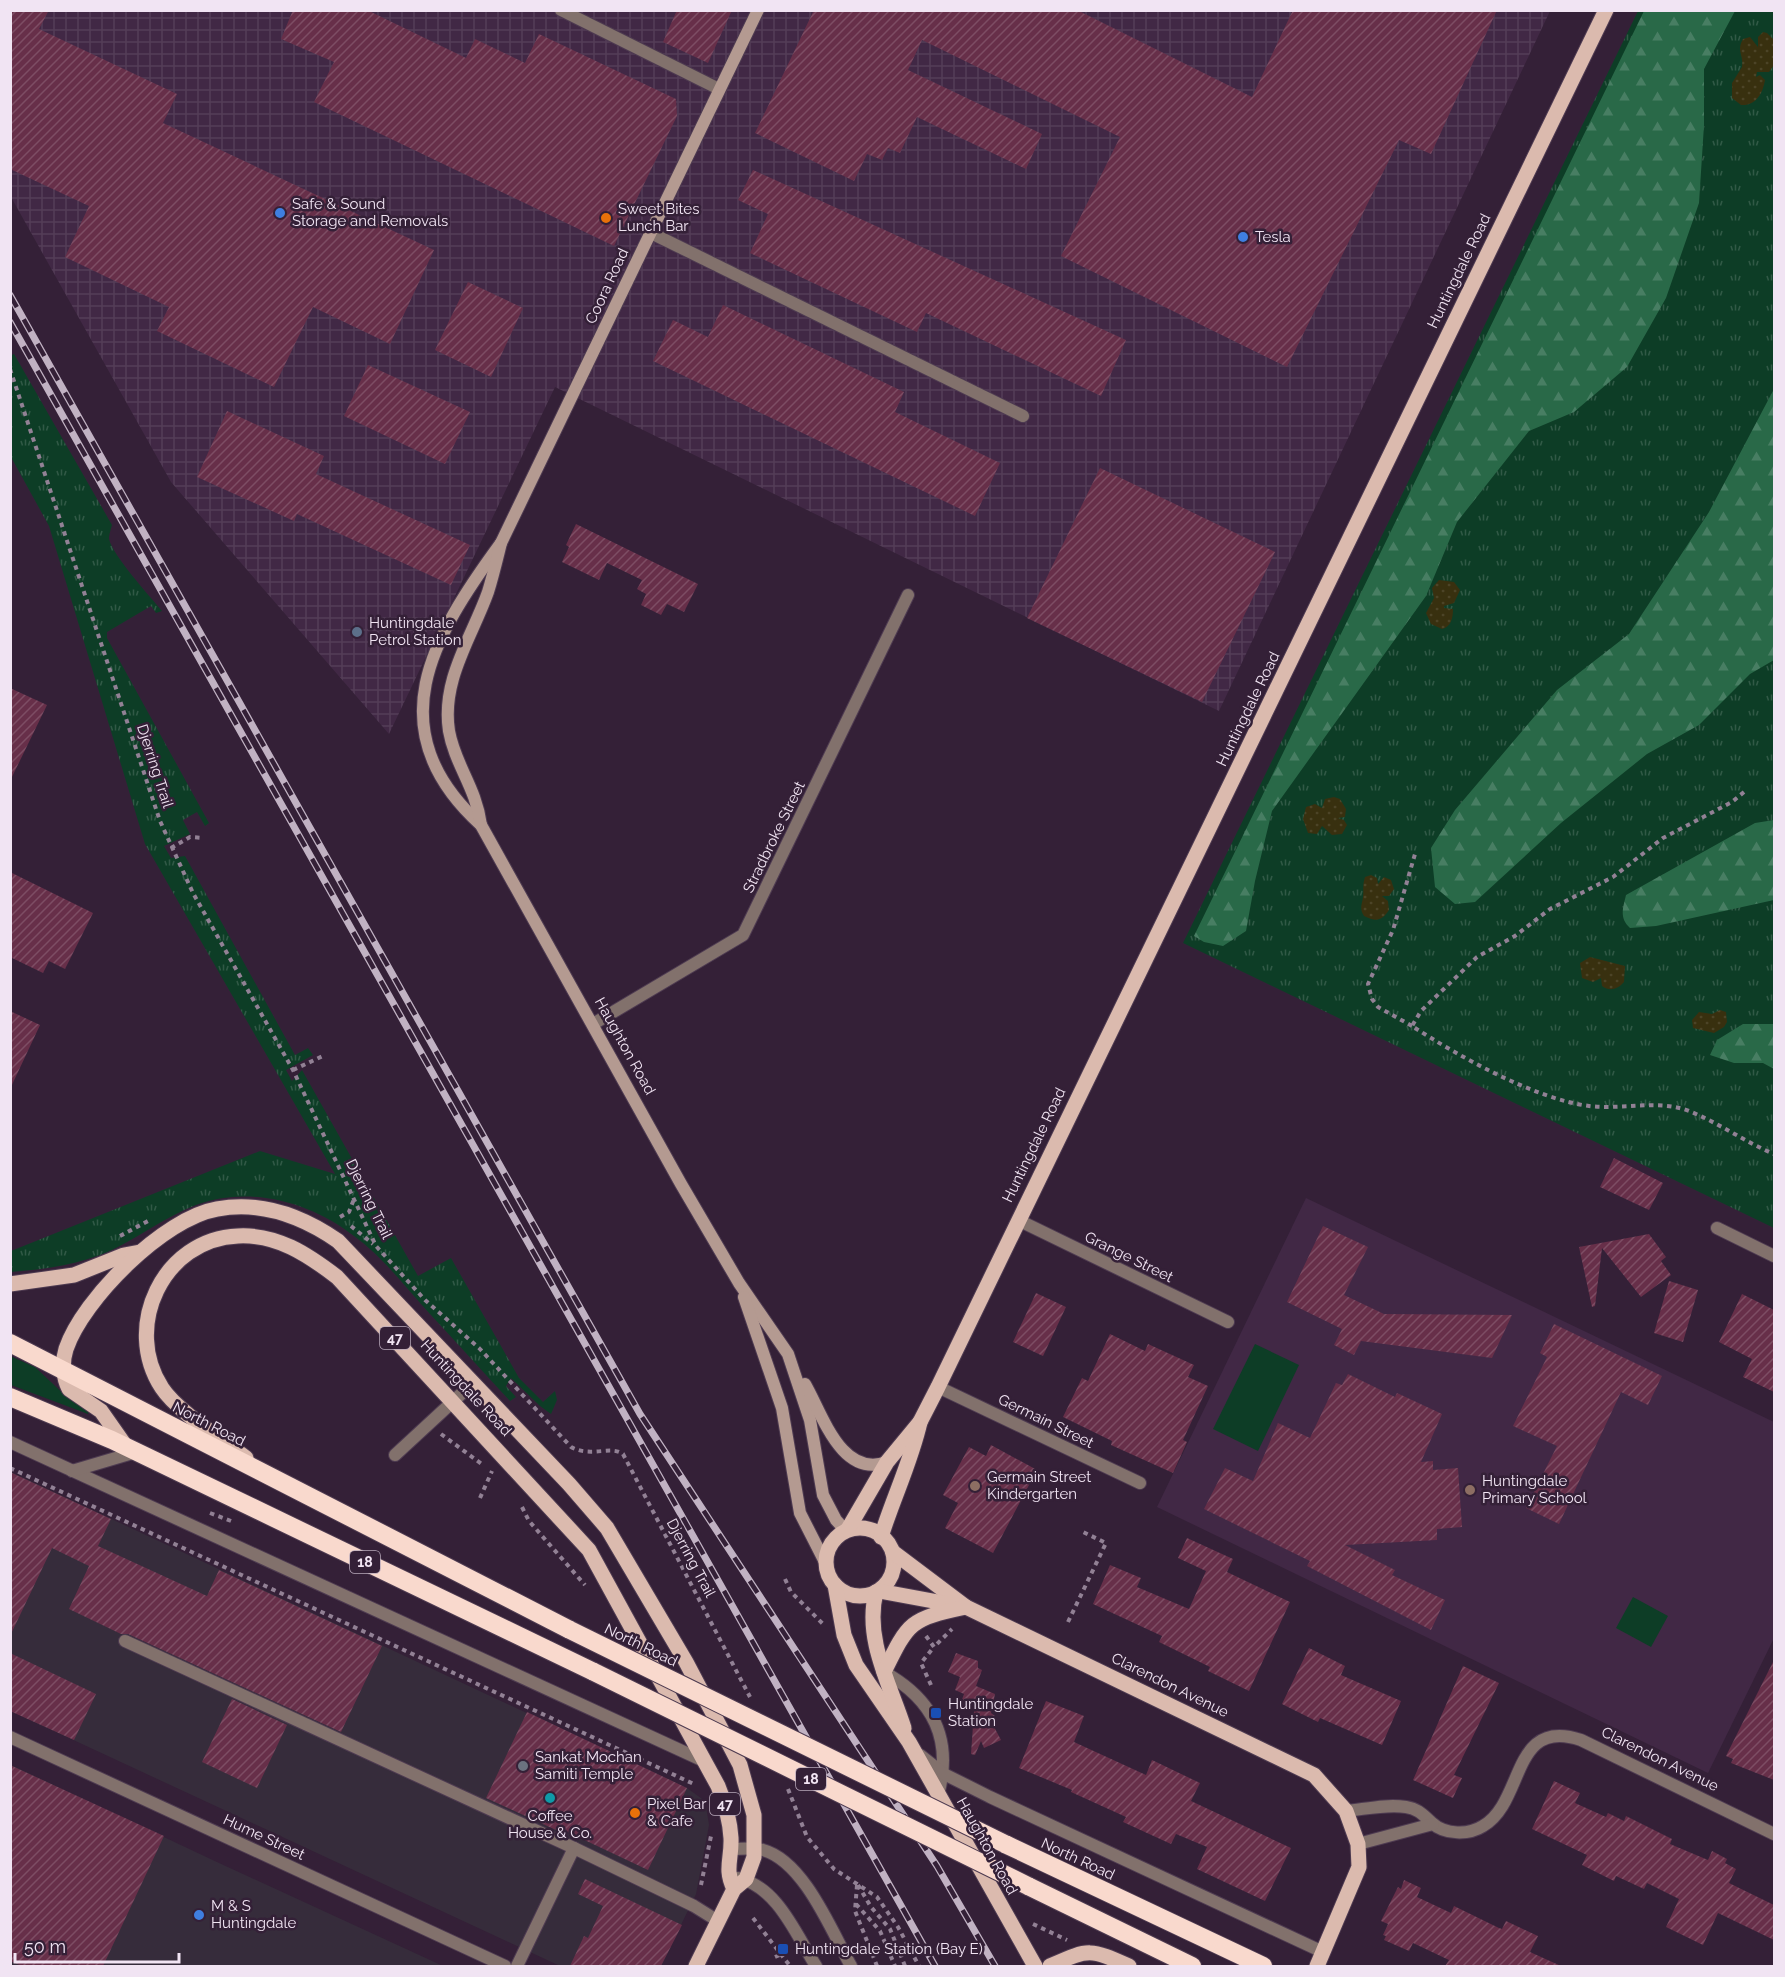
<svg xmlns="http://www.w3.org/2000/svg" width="1785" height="1977" font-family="Raleway,sans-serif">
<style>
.commercial{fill:#362c3b}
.industrial{fill:url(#industrial-grid)}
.built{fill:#412845}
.grass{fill:url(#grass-tufts)}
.forest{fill:url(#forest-firs)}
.sand{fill:url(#sand-dots)}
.green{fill:#0d3d26}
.building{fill:url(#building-hatch)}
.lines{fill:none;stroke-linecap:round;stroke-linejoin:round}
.lane-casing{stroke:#4e3b51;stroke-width:14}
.street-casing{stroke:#4e3b51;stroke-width:14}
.secondary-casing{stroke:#4e3b51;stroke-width:14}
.primary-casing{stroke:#4e3b51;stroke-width:17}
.highway-casing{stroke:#4e3b51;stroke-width:20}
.path{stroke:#928195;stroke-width:4;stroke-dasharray:4.5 4.5;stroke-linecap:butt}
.lane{stroke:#82716c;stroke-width:12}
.street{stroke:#82716c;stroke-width:12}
.secondary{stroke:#b49a91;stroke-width:12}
.primary{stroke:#dbbaae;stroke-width:15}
.highway{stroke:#f9d9cd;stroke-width:18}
.rail-casing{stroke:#c1b2c3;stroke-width:7}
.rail{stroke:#342037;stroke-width:4.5;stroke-dasharray:14;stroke-linecap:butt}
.highway-bridge-casing{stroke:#4e3b51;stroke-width:20;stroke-linecap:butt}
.highway-bridge{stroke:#f9d9cd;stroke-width:18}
.shop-dot{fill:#3f7fe0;stroke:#342037;stroke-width:2}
.food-dot{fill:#e8710a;stroke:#342037;stroke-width:2}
.service-dot{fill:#5c6f8a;stroke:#342037;stroke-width:2}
.education-dot{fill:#8d6e63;stroke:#342037;stroke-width:2}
.transit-dot{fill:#1a4fb4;stroke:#342037;stroke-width:2}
.worship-dot{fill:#6b7280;stroke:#342037;stroke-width:2}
.culture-dot{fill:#0f9aa8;stroke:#342037;stroke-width:2}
.labels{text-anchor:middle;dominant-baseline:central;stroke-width:5;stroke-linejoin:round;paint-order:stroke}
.shield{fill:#342037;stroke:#b8a9bb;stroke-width:1.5}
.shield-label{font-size:14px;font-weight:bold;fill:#f1e4f3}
.poi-label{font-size:15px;fill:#f1e4f3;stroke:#342037;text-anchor:start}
.street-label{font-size:15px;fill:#f1e4f3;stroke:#342037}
</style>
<defs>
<pattern id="industrial-grid" width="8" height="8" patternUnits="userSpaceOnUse" patternTransform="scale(1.5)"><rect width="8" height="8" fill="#412845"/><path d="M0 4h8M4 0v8" fill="none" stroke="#543d57"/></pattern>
<pattern id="grass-tufts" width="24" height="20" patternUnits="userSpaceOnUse" patternTransform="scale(1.5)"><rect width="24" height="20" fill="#0d3d26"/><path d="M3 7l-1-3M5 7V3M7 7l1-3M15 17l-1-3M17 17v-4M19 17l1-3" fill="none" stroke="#315946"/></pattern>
<pattern id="forest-firs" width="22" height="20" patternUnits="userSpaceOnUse" patternTransform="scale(1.5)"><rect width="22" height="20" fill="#296948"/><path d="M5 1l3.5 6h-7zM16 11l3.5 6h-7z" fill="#487e63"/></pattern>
<pattern id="sand-dots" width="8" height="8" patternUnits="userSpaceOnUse" patternTransform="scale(1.5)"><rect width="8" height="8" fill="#38300f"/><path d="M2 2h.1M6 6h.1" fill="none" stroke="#4c4427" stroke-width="1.8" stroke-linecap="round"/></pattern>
<pattern id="building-hatch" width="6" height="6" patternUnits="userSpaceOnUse" patternTransform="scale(1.5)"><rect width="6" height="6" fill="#672f49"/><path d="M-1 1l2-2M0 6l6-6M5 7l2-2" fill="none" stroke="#7d4d64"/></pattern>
</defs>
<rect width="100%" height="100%" fill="#342037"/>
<g class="commercial">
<path d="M11,1472L687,1788L705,1801L709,1825L696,1894L661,1966H560L11,1711Z"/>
<path d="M11,1765L219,1863L443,1966H11Z"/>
</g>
<path class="industrial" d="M10,11H1550L1219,711L555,387L389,734L171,482L11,197Z"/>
<path class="built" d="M1306,1198L1774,1422V1638L1708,1773L1157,1507Z"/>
<g class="grass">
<path d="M1638,11H1774V1228L1183,943Z"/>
<path d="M14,354L112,525C111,528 109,535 109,539C113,556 149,595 162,611L156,613L151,606L107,632V638L209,823L205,826L197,812L183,820L190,834L164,846L171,858L185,856L295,1055L308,1048L313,1055L286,1070L292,1081L302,1070L418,1276L451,1258L519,1378L543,1402L555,1391L557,1400L551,1414L540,1406L511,1378L506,1386L516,1397L510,1401C483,1372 457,1343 430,1314C406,1288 383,1257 354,1236C310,1202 250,1185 196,1205C165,1217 141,1236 112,1250C79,1265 46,1269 11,1272V1251L260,1151L335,1174L145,844L49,526L11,457L10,356Z"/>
</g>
<g class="forest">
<path d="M1644,11H1735L1704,69V125L1699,203L1666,298L1627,367L1574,412L1529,431L1457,522L1426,596L1272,811L1255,881L1246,931L1223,946L1204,942L1194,936Z"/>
<path d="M1774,389V660L1750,674L1699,725L1647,754L1561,823L1475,902L1455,904L1435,887L1431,848L1455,810L1557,690L1629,634L1709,512Z"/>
<path d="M1774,820V900L1656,926L1630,928C1619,918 1623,908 1626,895L1755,823Z"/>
<path d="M1743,1024H1774V1069L1763,1063H1734L1710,1055L1717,1040Z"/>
</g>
<g class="sand">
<path d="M1763,32L1767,33L1774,40V65L1769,72H1757L1756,77L1760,75L1765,80C1763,92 1757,106 1741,105L1732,98V83L1742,67C1744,55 1736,51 1743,39L1750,37L1758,47V37Z"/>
<path d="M1439,580L1454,582L1460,590L1454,603L1444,606V608L1453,609C1453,618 1451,627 1442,629L1431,624L1426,613L1434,598L1432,588Z"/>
<path d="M1334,797L1340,799L1346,809L1345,817L1338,818L1344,820L1347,825L1342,834L1332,835L1322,826L1317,834L1308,833L1303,819L1306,807L1315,804L1322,808L1325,799Z"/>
<path d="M1371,875L1377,878L1378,884L1384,877L1391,880L1394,889L1389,896H1382L1388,901L1389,910C1382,921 1376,922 1364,916C1359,908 1362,905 1363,897C1364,890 1362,886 1365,877Z"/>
<path d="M1590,957L1625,966L1624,982C1618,989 1610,992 1602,986L1601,978L1593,982L1582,978L1580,963Z"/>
<path d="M1720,1010L1726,1012L1727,1022L1724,1027L1714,1033L1693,1028L1692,1020L1699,1012L1712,1014Z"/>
</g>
<g class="green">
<path d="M1255,1344L1299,1365L1258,1451L1213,1429Z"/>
<path d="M10,1356L35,1367L69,1399L89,1411L88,1414L11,1385Z"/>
<path d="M1633,1597L1668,1616L1651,1647L1616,1628Z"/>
</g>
<g class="building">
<path d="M10,10H49L39,29L177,94L163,123L434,250L390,344L313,307L274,387L157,331L169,307L65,257L89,206L10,169Z"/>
<path d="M293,10H367L466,58L475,39L525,63L539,34L676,99L677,116L614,246L314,102L334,62L281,39Z"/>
<path d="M677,10H732L708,63L663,42Z"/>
<path d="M814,10H1077L1252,97L1293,10H1497L1431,154L1399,140L1287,367L1061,256L1120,137L922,40L908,70L1042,134L1026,169L917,117L900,153L888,148L882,160L867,154L854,181L755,133Z"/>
<path d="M753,170L1126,340L1101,396L926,313L917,332L750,253L768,214L738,200Z"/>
<path d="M468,282L523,308L491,377L435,350Z"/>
<path d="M723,305L904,392L895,412L1000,463L975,516L653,361L673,320L708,337Z"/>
<path d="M368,365L470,412L445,464L344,416Z"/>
<path d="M227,411L324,456L316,474L470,545L451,585L297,514L294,521L197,477Z"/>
<path d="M1100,468L1275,552L1202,702L1027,618Z"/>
<path d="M576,524L698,584L684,612L667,604L661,615L641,605L646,594L637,589L642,580L607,563L599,580L562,562L569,547L566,545Z"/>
<path d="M10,688L47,705L10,781Z"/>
<path d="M10,872L93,913L65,969L49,961L43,973L10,957Z"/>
<path d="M10,1011L40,1025L10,1089Z"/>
<path d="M1614,1158L1663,1183L1649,1210L1600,1187Z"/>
<path d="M1323,1226L1368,1247L1344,1295L1384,1314L1512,1315L1492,1358L1361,1341L1354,1355L1334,1345L1342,1329L1287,1302Z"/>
<path d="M1649,1234L1666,1257L1661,1261L1671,1275L1641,1297L1602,1248L1595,1306L1592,1307L1579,1247Z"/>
<path d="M1669,1281L1698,1290L1683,1342L1654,1333Z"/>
<path d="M1036,1293L1066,1307L1043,1356L1013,1342Z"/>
<path d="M1742,1294L1774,1310V1392L1743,1377L1752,1359L1719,1342Z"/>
<path d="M1554,1324L1662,1376L1648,1405L1621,1392L1559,1524L1526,1508L1557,1446L1513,1426L1547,1357L1540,1353Z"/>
<path d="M1110,1334L1145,1351L1148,1344L1194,1365L1188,1377L1208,1386L1183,1440L1187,1442L1173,1473L1111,1445L1112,1441L1063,1417L1082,1378L1088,1381Z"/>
<path d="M1348,1374L1395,1397L1397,1393L1442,1414L1421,1462L1433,1461V1470L1458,1468L1462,1527L1437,1529V1540L1345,1545L1395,1570L1392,1575L1445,1600L1431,1630L1307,1566L1310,1561L1204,1509L1225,1468L1253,1481L1278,1423L1310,1438L1336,1383L1342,1385Z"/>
<path d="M991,1445L1037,1470L993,1553L945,1528L958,1503L943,1495L969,1447L986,1456Z"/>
<path d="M10,1472L111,1519L98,1546L207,1596L219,1570L382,1646L341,1732L128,1634H121L69,1609L89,1566L52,1548L10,1636Z"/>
<path d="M1187,1538L1233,1559L1227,1572L1290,1602L1249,1691L1208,1671L1210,1667L1159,1642L1162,1636L1093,1604L1110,1565L1141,1578L1137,1587L1189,1609L1206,1571L1178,1558Z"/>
<path d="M1309,1648L1345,1666L1341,1675L1401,1701L1382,1745L1320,1718L1318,1722L1282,1704Z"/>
<path d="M10,1653L96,1694L74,1740L10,1711Z"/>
<path d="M956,1653L978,1661V1668L982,1670L976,1686L995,1694L991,1713L995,1716L992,1723L1001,1740L984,1748L981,1741L975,1755L971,1754L974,1711L960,1705L964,1694L955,1690L960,1677L948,1672Z"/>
<path d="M1774,1660V1780L1731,1763L1733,1759L1726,1756Z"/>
<path d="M1463,1666L1499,1683L1454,1775L1462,1778L1453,1798L1413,1780Z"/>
<path d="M232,1699L287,1725L257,1788L202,1762Z"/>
<path d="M1046,1701L1084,1716L1074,1742L1146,1775L1152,1760L1200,1783L1191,1801L1291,1848L1265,1901L1197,1869L1207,1847L1176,1834L1171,1844L1123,1822L1126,1817L1071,1792L1072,1790L1019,1768Z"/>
<path d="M527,1712L687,1788L648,1870L557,1827L556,1830L486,1798Z"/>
<path d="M10,1765L164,1836L103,1966H22L10,1961Z"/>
<path d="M1554,1781L1580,1793L1575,1803L1606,1817L1608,1813L1624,1821L1626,1816L1672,1839L1670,1844L1708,1860L1712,1851L1727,1859L1725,1863L1736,1869L1729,1883L1774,1905V1940L1718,1913L1703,1945L1666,1927L1679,1899L1647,1883L1644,1889L1616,1876L1614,1881L1582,1865L1587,1855L1532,1829Z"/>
<path d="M585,1879L682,1925L661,1966H570L584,1936L588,1938L603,1906L578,1894Z"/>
<path d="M1404,1880L1421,1888L1417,1897L1451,1913L1454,1906L1499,1928L1502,1929L1506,1921L1538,1936L1530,1952L1561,1966H1445L1449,1960L1413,1943L1409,1951L1384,1940L1386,1936L1383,1935L1388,1924L1381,1921L1398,1887L1401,1889Z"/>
</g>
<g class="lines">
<g class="lane-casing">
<g id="lane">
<path d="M649,232L1023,416"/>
<path d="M395,1455L473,1383"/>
<path d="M125,1641L574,1848"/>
<path d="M884,1672C934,1700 953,1740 938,1795"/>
<path d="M730,1849C741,1849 753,1847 763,1850C804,1861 832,1932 851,1966"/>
<path d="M738,1878C778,1887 796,1935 816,1966"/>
<path d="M517,1966L574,1848L694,1906L718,1921"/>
</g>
</g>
<g class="street-casing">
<g id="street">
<path d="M561,10L719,89"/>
<path d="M593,1024L743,935L908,595"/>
<path d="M1018,1220L1228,1322"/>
<path d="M1717,1228L1774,1256"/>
<path d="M938,1387L1140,1483"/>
<path d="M10,1442L706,1762"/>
<path d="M72,1471L136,1452"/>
<path d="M10,1737L505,1966"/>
<path d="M920,1755L944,1774L990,1797L1323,1952"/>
<path d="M1346,1811C1366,1809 1386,1804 1406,1807C1419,1809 1423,1815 1432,1823C1445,1835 1469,1835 1483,1826C1525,1802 1511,1716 1581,1740L1774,1834"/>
<path d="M1358,1844L1433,1824"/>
</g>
</g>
<g class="secondary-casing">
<g id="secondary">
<path d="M501,543C432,637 376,730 481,825L681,1184L739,1283L788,1354L810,1420L823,1495L836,1520L846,1531"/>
<path d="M481,825C476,787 455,765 449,731C441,680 472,637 488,592C493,576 497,559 501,543L758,10"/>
<path d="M744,1297L782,1408L800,1513L827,1566"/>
<path d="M805,1384C822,1413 841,1479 887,1462"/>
</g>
</g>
<g class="primary-casing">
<g id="primary">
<path d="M10,1284L74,1275L124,1255L140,1252"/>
<path d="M127,1448L101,1411L69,1389C63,1377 62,1362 66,1349C83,1299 164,1218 217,1209C260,1201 302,1216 338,1241L569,1484L607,1528L686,1662L740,1765L754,1815V1857L746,1879L734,1889L696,1966"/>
<path d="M246,1458C223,1440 177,1411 162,1388C122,1327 163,1239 238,1236C277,1234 307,1254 337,1277L589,1550L718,1786C725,1803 730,1820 731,1838C732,1859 724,1869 734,1889"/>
<circle cx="860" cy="1562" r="34"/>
<path d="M848,1529L887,1462L920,1422L938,1387L1606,10"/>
<path d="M881,1537C893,1498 911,1462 920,1422"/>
<path d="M893,1552L966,1607L1314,1775L1346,1811L1358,1844L1359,1867L1317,1966"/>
<path d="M835,1585L844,1635L856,1665L909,1742L1035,1966"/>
<path d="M879,1591L960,1606"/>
<path d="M876,1592C864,1639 890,1684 904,1728"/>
<path d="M884,1672C909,1621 910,1619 966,1607"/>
<path d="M1050,1966C1089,1949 1089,1948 1129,1966"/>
</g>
</g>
<g class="highway-casing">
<g id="highway">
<path d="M10,1343L570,1630"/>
<path d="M10,1397L112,1440L594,1672"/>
<path d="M1005,1844L1263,1966"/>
<path d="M1028,1886L1192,1966"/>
</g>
</g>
<g class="path">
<path d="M10,369L160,821L193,893L293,1070L376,1246L425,1300L479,1348L571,1447C591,1458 610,1445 623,1454L750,1697"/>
<path d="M1744,792L1732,802L1663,838L1613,877L1550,909L1515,936L1477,957L1421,1011L1412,1026C1458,1056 1535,1099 1589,1106C1622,1110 1658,1099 1689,1111C1719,1123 1745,1142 1774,1154"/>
<path d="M171,848L190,837L204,838"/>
<path d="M1412,1026L1378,1007L1372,999L1368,984L1393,930L1415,854"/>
<path d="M293,1070L325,1055"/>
<path d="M340,1217L349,1212L354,1199"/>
<path d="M351,1226L373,1244"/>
<path d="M120,1236L148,1221"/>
<path d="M441,1434L483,1465"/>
<path d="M10,1468L696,1785"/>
<path d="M480,1498L492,1471"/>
<path d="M522,1507L529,1521L585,1585"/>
<path d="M210,1513L231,1521"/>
<path d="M785,1579L791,1592L824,1625"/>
<path d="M1068,1622L1106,1543L1083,1532"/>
<path d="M926,1636L934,1647L952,1629"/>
<path d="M931,1685L921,1663L934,1647"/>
<path d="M788,1789L807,1837L834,1869L877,1897L898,1927L919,1966"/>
<path d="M701,1885L711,1836"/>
<path d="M857,1885L855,1911L877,1966"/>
<path d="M858,1885L871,1907L890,1929L905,1966"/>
<path d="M856,1904L880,1931L895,1966"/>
<path d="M753,1918L790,1966"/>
<path d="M1033,1924L1067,1940"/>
<path d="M775,1957L782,1954"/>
</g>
<use href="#lane" class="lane"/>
<use href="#street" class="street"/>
<use href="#secondary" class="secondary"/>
<use href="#primary" class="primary"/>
<use href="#highway" class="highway"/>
<g class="rail-casing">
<g id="rail">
<path d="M10,295L640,1414L937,1866L995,1966"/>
<path d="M10,322L935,1966"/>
</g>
</g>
<use href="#rail" class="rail"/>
<g class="highway-bridge-casing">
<g id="highway-bridge">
<path d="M570,1630L1005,1844"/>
<path d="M594,1672L1028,1886"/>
</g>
</g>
<use href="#highway-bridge" class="highway-bridge"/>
</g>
<g class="shop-dot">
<circle cx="280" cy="213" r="6"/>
<circle cx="1243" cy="237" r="6"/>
<circle cx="199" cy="1915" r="6"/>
</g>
<g class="food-dot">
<circle cx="606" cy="218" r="6"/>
<circle cx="635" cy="1813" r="6"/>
</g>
<circle class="service-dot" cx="357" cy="632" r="6"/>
<g class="education-dot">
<circle cx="975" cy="1486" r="6"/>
<circle cx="1470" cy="1490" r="6"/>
</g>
<g class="transit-dot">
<rect x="930" y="1707" width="12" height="12" rx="3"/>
<rect x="777" y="1943" width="12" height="12" rx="3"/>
</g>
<circle class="worship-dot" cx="523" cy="1766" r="6"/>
<circle class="culture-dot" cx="550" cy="1798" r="6"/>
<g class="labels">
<g class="shield">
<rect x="380" y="1327" width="30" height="22" rx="4.5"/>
<rect x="350" y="1551" width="30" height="22" rx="4.5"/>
<rect x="796" y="1768" width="30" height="22" rx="4.5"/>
<rect x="710" y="1793" width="30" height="22" rx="4.5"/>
</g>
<g class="shield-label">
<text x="395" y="1338">47</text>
<text x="365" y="1562">18</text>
<text x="811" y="1779">18</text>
<text x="725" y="1804">47</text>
</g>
<g class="poi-label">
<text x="292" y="204">Safe &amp; Sound<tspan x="292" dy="17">Storage and Removals</tspan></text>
<text x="618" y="209">Sweet Bites<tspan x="618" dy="17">Lunch Bar</tspan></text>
<text x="1255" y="237">Tesla</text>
<text x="369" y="623">Huntingdale<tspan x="369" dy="17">Petrol Station</tspan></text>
<text x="987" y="1477">Germain Street<tspan x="987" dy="17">Kindergarten</tspan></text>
<text x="1482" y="1481">Huntingdale<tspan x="1482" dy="17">Primary School</tspan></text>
<text x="948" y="1704">Huntingdale<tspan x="948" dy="17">Station</tspan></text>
<text x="535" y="1757">Sankat Mochan<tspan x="535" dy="17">Samiti Temple</tspan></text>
<text x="647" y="1804">Pixel Bar<tspan x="647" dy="17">&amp; Cafe</tspan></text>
<text x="550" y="1816" text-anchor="middle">Coffee<tspan x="550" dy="17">House &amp; Co.</tspan></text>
<text x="211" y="1906">M &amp; S<tspan x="211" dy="17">Huntingdale</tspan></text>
<text x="795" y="1949">Huntingdale Station (Bay E)</text>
</g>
<g class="street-label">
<text transform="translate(1459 271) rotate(-64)">Huntingdale Road</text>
<text transform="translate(607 286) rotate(-65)">Coora Road</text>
<text transform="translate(1248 709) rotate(-64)">Huntingdale Road</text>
<text transform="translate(155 766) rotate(72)">Djerring Trail</text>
<text transform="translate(774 837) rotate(-64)">Stradbroke Street</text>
<text transform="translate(625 1046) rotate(61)">Haughton Road</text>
<text transform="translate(1034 1145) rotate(-64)">Huntingdale Road</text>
<text transform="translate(369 1199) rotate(64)">Djerring Trail</text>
<text transform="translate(1129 1257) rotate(26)">Grange Street</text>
<text transform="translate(466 1388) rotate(47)">Huntingdale Road</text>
<text transform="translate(1046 1421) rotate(26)">Germain Street</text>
<text transform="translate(209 1424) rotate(27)">North Road</text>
<text transform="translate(691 1558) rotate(62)">Djerring Trail</text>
<text transform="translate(641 1645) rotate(26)">North Road</text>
<text transform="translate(1170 1685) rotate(26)">Clarendon Avenue</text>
<text transform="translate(1660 1759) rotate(26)">Clarendon Avenue</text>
<text transform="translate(264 1837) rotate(25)">Hume Street</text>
<text transform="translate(987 1846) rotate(61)">Haughton Road</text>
<text transform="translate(1078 1859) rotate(25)">North Road</text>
</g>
</g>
<rect width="1785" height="1977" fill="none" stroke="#f1e4f3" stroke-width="24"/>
<path d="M15 1953v9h164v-9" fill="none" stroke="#f1e4f3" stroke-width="3"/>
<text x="24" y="1953" font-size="18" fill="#f1e4f3" stroke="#342037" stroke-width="4.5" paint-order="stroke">50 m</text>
</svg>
